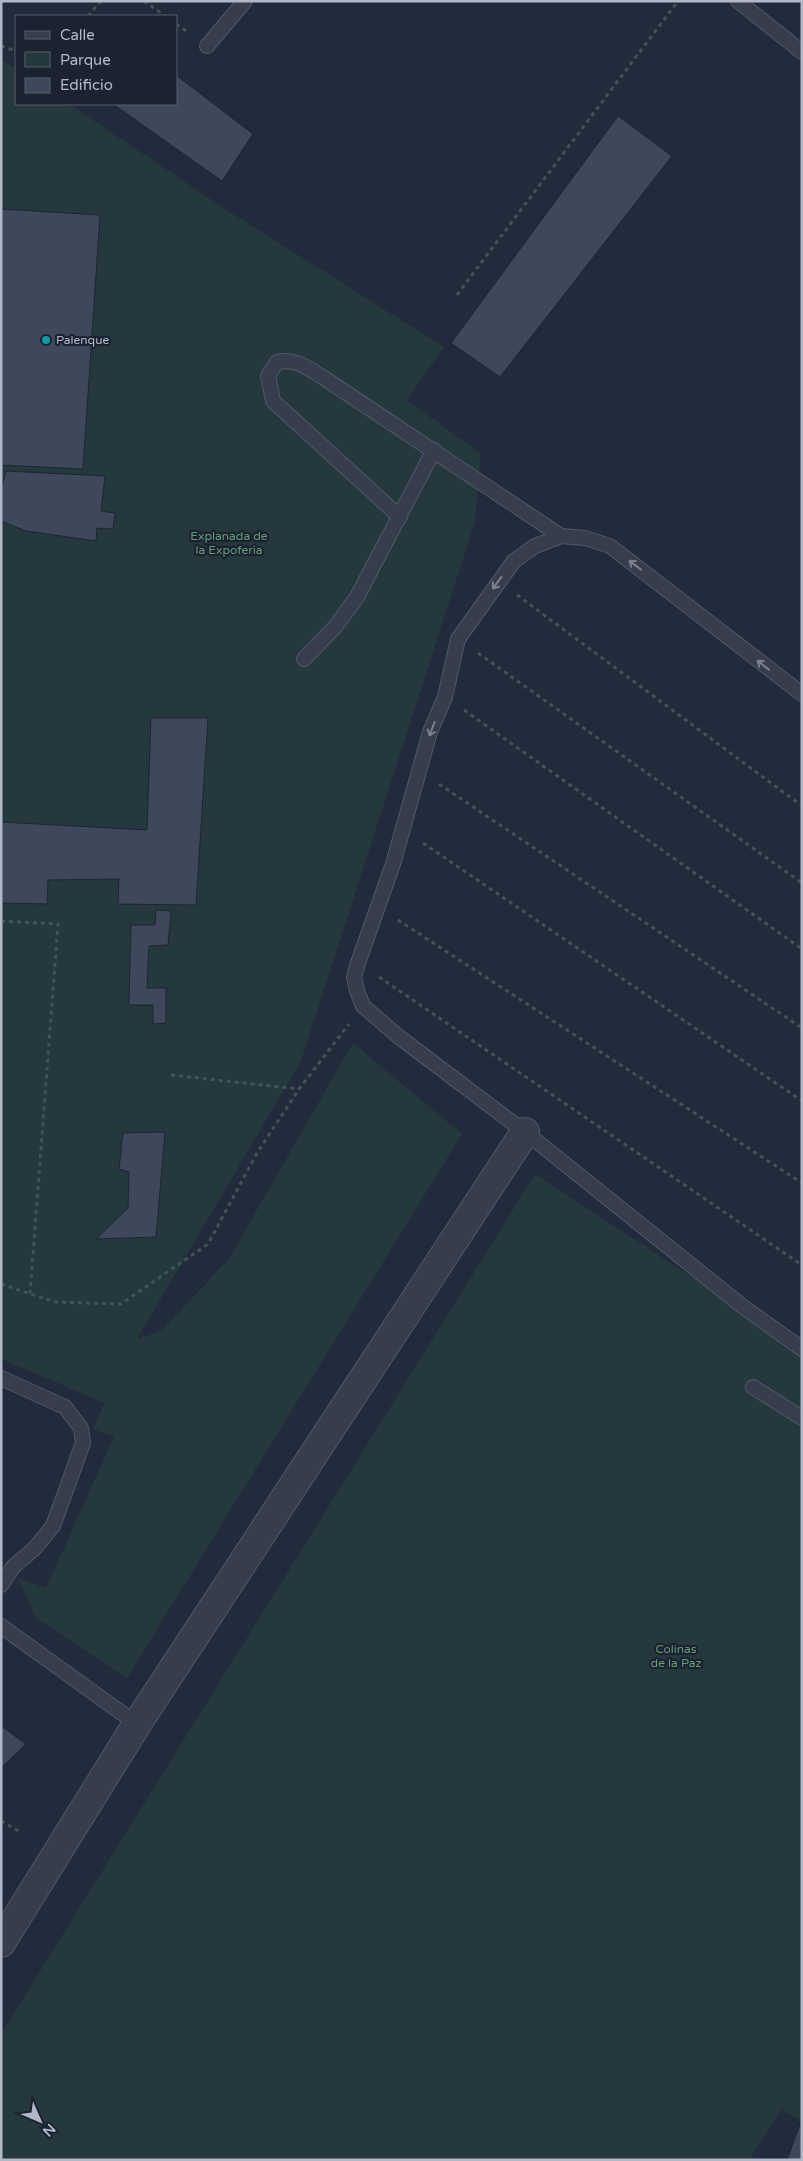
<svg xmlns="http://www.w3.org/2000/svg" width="803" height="2161" font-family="'Varela Round',sans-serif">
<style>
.green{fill:#24383d}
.building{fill:#3d495b;stroke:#1d2533}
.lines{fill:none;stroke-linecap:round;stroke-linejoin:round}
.service-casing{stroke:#515867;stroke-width:16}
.minor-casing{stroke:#515867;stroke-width:30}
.path{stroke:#3e5457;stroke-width:3;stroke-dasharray:4 4;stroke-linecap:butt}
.service{stroke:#363d4c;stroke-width:14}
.minor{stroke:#363d4c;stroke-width:28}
.oneway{stroke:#7a8190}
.culture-dot{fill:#0f9aa8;stroke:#1b2331;stroke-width:2}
.labels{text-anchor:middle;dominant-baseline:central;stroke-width:4.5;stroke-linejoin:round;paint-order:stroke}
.poi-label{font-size:12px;fill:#b1b8c8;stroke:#1b2331;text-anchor:start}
.park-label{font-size:12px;fill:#679a76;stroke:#1b2331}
</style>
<rect width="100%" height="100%" fill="#222b3c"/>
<g class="green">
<path d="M1,59L16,69V104H69L230,212L444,347L407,400L481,454L475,522L301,1061L137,1339L161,1331L228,1260L353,1043L462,1134L127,1678L36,1618L18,1578L46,1588L114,1437L93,1429L105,1403L1,1359Z"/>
<path d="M535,1174L802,1349V2122L782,2109L749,2160H1V2034Z"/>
</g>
<g class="building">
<path d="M176,75L253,134L222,181L113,104H176Z"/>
<path d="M618,116L672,156L500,377L451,343Z"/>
<path d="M1,209L100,215L83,469L1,465Z"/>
<path d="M6,471L105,476L101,511L115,513L113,529L97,528L96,541L26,531L1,521V491Z"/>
<path d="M151,718H208L196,905L118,904L119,879L48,880L47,904L1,903V822L147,830Z"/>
<path d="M156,910L171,911L168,945L149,946L147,988H166V1023L153,1024V1005H129L131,925H155Z"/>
<path d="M165,1132L156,1237L96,1239L128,1208L129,1172L119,1169L123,1133Z"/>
<path d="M1,1726L26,1744L1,1768Z"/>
<path d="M801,2121L802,2160H787Z"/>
</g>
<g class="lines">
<g class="service-casing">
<g id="service">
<path d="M738,1L802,52"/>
<path d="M207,46L245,1"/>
<path d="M400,517L273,401L268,376L277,362C296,358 308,368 324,378L561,536"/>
<path d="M304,659L335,627L357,597L434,450"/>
<path d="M802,694L610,546L585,538L561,536L535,546L514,561L458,639L445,697L430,732L393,864L358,963L354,977L357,991L363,1006L399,1037L525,1132L742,1306L802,1349"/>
<path d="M1,1378L65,1407L81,1428L83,1443L53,1526L35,1548L13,1567L1,1585"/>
<path d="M753,1387L802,1418"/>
<path d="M1,1626L137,1724"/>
</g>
</g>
<g class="minor-casing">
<path id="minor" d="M1,1943L137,1724L525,1132"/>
</g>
<g class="path">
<path d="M144,1L165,16"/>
<path d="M88,16L101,1"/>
<path d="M176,24L188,32"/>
<path d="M1,46L16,51"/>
<path d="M457,295L678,1"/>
<path d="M517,595L802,806"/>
<path d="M478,653L802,883"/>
<path d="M464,710L802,949"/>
<path d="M439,784L802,1028"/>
<path d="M423,843L802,1101"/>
<path d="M398,920L802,1183"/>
<path d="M1,921L58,924L30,1294"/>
<path d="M379,977L802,1265"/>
<path d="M171,1075L299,1089"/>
<path d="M1,1284L55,1302L121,1304L208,1244L257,1153L299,1089L349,1024"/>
<path d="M1,1821L22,1833"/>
</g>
<use href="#service" class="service"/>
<use href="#minor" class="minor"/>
</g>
<defs><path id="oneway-shaft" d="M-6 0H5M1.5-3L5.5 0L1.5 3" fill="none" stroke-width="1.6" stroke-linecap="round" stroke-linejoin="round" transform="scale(1.25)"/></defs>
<g class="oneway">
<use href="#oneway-shaft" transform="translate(635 565) rotate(-142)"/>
<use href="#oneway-shaft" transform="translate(497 583) rotate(126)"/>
<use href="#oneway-shaft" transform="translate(763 665) rotate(-142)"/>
<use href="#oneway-shaft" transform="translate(432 729) rotate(111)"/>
</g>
<circle class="culture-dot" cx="46" cy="340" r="5"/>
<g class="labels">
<g class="poi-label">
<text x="56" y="340">Palenque</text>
</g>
<g class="park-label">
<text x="229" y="536">Explanada de<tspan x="229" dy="14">la Expoferia</tspan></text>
<text x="676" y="1649">Colinas<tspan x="676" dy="14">de la Paz</tspan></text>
</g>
</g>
<rect width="803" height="2161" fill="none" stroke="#b1b8c8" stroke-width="5"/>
<rect x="15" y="15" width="162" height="90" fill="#1b2331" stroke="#575f6d"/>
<rect x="25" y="31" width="25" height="8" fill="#363d4c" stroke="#575f6d"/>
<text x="60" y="40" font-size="15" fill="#b1b8c8">Calle</text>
<rect x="25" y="52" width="25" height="15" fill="#24383d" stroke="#575f6d"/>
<text x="60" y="65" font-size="15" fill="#b1b8c8">Parque</text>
<rect x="25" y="78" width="25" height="15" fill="#3d495b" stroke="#575f6d"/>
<text x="60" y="90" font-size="15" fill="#b1b8c8">Edificio</text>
<g transform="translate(40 2121) rotate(135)" stroke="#1b2331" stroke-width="4" paint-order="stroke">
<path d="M0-4L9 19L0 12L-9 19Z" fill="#b1b8c8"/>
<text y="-8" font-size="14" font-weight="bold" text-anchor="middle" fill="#b1b8c8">N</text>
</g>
</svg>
